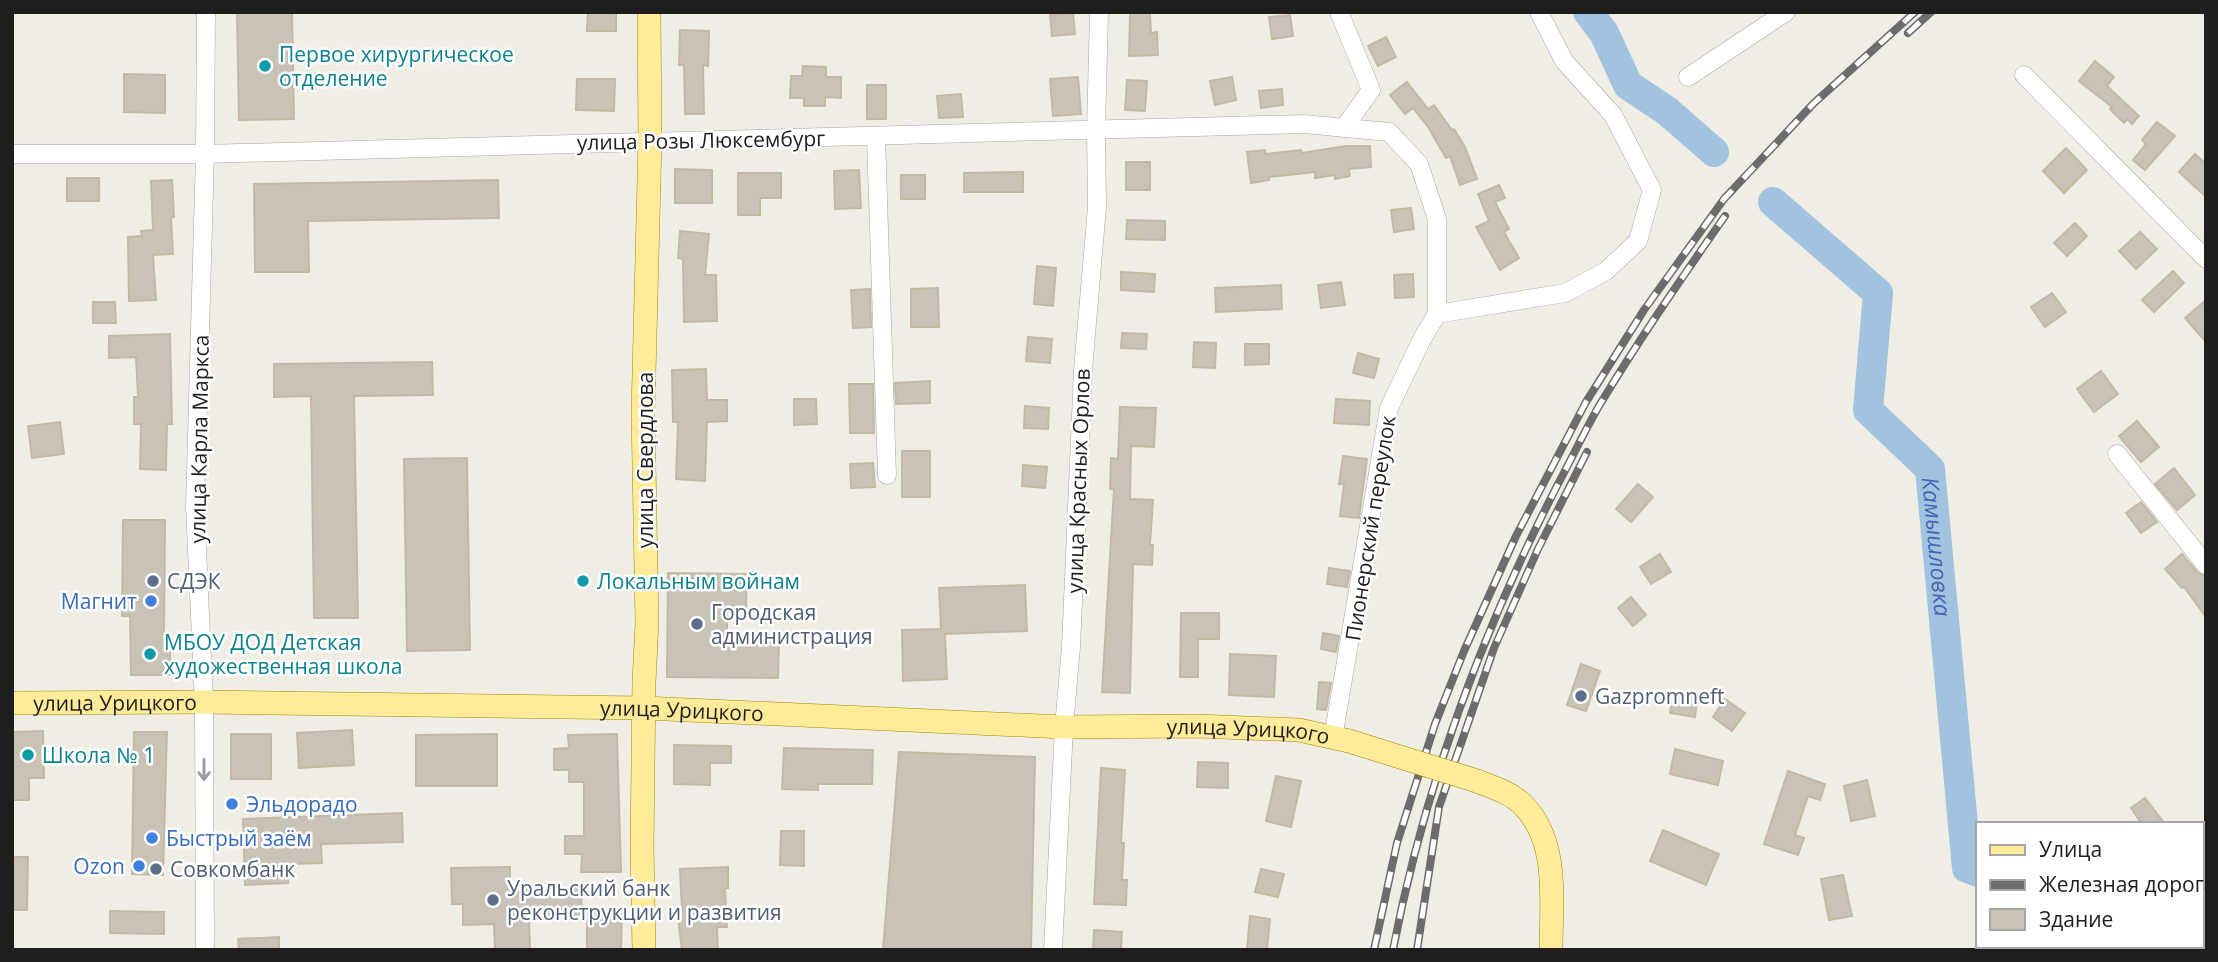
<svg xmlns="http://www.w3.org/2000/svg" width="2218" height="962" font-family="'Open Sans',sans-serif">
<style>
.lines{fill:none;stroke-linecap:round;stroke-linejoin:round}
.river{stroke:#a2c3df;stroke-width:30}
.building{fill:#c8c2b7;stroke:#c2b9a5;stroke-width:2}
.minor-casing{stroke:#a5a5a5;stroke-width:19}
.major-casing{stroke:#988a00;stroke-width:24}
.minor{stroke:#fff;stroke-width:18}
.major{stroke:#ffeb99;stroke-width:23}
.rail-casing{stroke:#6c6c6c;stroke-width:8}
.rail{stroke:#fff;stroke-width:5;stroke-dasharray:16;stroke-linecap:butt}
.major-bridge-casing{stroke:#988a00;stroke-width:24;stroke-linecap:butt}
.major-bridge{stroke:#ffeb99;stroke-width:23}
.oneway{stroke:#9a9a9a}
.culture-dot{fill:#0f9aa8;stroke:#fff;stroke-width:2.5}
.service-dot{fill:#5c6f8a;stroke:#fff;stroke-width:2.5}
.shop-dot{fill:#3f7fe0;stroke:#fff;stroke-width:2.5}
.labels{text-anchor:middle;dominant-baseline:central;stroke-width:5;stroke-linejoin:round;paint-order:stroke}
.culture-label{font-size:21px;fill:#0d838f;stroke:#fff;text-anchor:start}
.street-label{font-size:21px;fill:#1e1e1e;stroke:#fff}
.service-label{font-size:21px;fill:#4e5e75;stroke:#fff;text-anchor:start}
.shop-label{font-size:21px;fill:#366cbe;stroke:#fff;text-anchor:end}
.water-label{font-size:23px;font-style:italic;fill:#4663b2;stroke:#fff}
</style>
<rect width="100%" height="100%" fill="#f0eee4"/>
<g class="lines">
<g class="river">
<path d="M1588,12L1604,33L1628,85L1667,111L1714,152"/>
<path id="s1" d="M1773,202L1878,293L1868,410L1930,469L1967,868L1978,872"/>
<path d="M2199,946L2206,949"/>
</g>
</g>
<g class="building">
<path d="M237,12H292L294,119L239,120Z"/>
<path d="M588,12H616V31H587Z"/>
<path d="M1130,12H1150L1151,33L1157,32L1158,55L1129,56Z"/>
<path d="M1073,13L1075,34L1052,36L1050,15Z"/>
<path d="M1290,15L1293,36L1272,39L1269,17Z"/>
<path d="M680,30L709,31L708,66L703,65L704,114H685L684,65H679Z"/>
<path d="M1386,37L1396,57L1378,66L1368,46Z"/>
<path d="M2095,61L2114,77L2107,86L2139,116L2132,124L2127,119L2124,123L2110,109L2112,107L2079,81Z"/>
<path d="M803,66L826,67V77H841V98L825,97V106H804V98H790L791,76H802Z"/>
<path d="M124,74L165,75V113L124,112Z"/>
<path d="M1078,77L1081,114L1053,116L1050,79Z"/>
<path d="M1232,77L1236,100L1215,105L1210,81Z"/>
<path d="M577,79H615L614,111L576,110Z"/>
<path d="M1127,80L1147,81L1145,111L1125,110Z"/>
<path d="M1407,82L1428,109L1434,105L1452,130L1454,129L1465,147L1477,179L1460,185L1450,156L1446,158L1428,127L1413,108L1405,114L1390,95Z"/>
<rect x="867" y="85" width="19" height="34"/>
<path d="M1282,89L1283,105L1261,108L1259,91Z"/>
<path d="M961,94L963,117L939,118L937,96Z"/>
<path d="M2157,122L2175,136L2145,170L2133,160L2146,144L2142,140Z"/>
<path d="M1346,146H1370L1371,167L1349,169L1350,176L1335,179V175L1315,178V172L1269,177V180L1251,183L1247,152L1265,150L1266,154L1301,150L1302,153Z"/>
<path d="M2066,148L2087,170L2064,193L2043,171Z"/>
<path d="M2195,154L2206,164V197L2179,172Z"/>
<rect x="1126" y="162" width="24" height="28"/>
<path d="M675,169L712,170V203H675Z"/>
<path d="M859,170L861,208L835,209L834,171Z"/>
<path d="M1023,172V192H964V173Z"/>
<path d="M738,173H781V198H760V215H738Z"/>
<rect x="901" y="175" width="24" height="24"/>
<rect x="67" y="178" width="32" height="23"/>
<path d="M172,180L174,217H171L173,254L153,255L156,300L129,301L128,237L142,236L141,231L153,230L151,181Z"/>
<path d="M498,180L499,218L308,221L309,272H255L254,184Z"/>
<path d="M1499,185L1505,198L1495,202L1509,229L1504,232L1519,258L1500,270L1476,227L1489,221L1478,194Z"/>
<path d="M1411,208L1414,229L1394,232L1391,210Z"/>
<path d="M1127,220L1165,221V240L1126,239Z"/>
<path d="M2075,223L2087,236L2067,256L2054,243Z"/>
<path d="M680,231L709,234L705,275H716L717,321L684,322L683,259L678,258Z"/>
<path d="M2140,232L2157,249L2136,269L2119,251Z"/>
<path d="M1037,266L1056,268L1053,306L1034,304Z"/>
<path d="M2173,271L2184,283L2154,312L2142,300Z"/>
<path d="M1121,272L1155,274L1154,292L1121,290Z"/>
<path d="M1413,274L1414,297L1395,298L1394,275Z"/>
<path d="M1341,282L1345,305L1321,308L1318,285Z"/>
<path d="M1281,285L1282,309L1216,312L1215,288Z"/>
<path d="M938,288L939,327H911V289Z"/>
<path d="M870,289L871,327L853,328L851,290Z"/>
<path d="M2052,293L2066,312L2045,327L2031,307Z"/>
<path d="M2206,300V342L2185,318Z"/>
<path d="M93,302H115L116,323H93Z"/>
<path d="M1122,333L1147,334L1146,349L1121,348Z"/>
<path d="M170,334L172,424H167L166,470L140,469L141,424H134V397H138L136,357L109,358V336Z"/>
<path d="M1028,337L1052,339L1050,363L1026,361Z"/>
<path d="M1194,342L1216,343L1215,368L1193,367Z"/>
<path d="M1245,344H1269V364L1245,365Z"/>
<path d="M1358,353L1379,359L1374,378L1353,373Z"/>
<path d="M432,362L433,395L354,396L358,618H314L311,396L274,397V364Z"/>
<path d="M706,369L707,400H727V421L707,422L705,481L676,479L678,422H673L672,370Z"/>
<path d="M2101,371L2118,394L2094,412L2077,389Z"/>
<path d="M930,381V403L896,404L895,383Z"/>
<path d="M849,384H873L874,433H850Z"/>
<path d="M794,399H816L817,424L794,425Z"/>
<path d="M1336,399L1370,401L1369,425L1334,423Z"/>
<path d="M1025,406L1049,408L1048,429L1024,428Z"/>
<path d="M1120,407L1156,408L1154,447L1131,446L1130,499L1153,500L1150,545H1153L1152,565L1133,564L1130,693L1102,692L1114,489H1110L1111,458L1118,459Z"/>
<path d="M2137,421L2159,447L2141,462L2119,436Z"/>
<path d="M60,422L64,454L32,458L28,426Z"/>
<rect x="902" y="451" width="28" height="46"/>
<path d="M1343,456L1367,459L1359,518L1340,516L1344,484H1339Z"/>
<path d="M467,458L470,650L407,651L404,459Z"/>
<path d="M873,463L875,487L851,488L850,464Z"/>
<path d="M1023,465L1047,467L1045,488L1022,486Z"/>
<path d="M2174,468L2195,495L2177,510L2155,484Z"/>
<path d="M1638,484L1653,497L1631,522L1616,509Z"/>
<path d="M2141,502L2157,522L2141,533L2126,513Z"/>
<path d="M123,520H165L164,634H170V675H131L130,616H122Z"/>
<path d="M1660,554L1671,572L1651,584L1640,567Z"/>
<path d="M2182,554L2198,573L2206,576V617L2184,587L2182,588L2165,569Z"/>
<path d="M1329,568L1350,571L1347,587L1327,584Z"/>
<path d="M668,573L747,574L746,608H727V641H779L778,678L667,677Z"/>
<path d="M1025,585L1027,631L945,634L947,679L903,681L902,630L941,629L939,588Z"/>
<path d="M1631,597L1646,615L1633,626L1618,608Z"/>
<path d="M1181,613H1219V639H1198V677H1180Z"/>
<path d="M1323,633L1339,636L1336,652L1321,649Z"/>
<path d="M1230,654L1276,656L1274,697L1229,695Z"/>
<path d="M1581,664L1600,671L1586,711L1567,705Z"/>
<path d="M1319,682L1331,683L1326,710L1317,709Z"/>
<path d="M1673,692L1698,696L1695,717L1670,713Z"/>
<path d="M1725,699L1745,713L1732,731L1713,717Z"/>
<path d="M352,730L354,765L299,768L297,733Z"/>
<path d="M43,731L44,778H29V800H12V732Z"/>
<path d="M134,732H167L163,875L132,874Z"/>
<rect x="231" y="734" width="40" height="45"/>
<path d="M497,734V786H416V735Z"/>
<path d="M617,734L621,872H581L582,854H565V836H584V782H569V770H554V749L569,748L568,735Z"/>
<path d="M674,745L731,746V763H710V785L674,784Z"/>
<path d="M784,748L873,750L872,784H818V790L782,789Z"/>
<path d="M1675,749L1723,761L1718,785L1670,774Z"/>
<path d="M899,752L1035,757L1031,950H883Z"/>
<path d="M1198,762L1228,763V788L1197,787Z"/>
<path d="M1101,768L1125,770L1121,843H1124L1122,880H1127L1126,905L1094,904Z"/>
<path d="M1788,771L1825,784L1820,800L1808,796L1795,835L1804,838L1798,855L1764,844Z"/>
<path d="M1276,776L1301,781L1291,827L1266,821Z"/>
<path d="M1867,780L1875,816L1851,821L1844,786Z"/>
<path d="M2145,798L2165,824H2142L2131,808Z"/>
<path d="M402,813L403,842L321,844L322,863L288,864V883L245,885L243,819Z"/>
<path d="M1663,830L1719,854L1706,885L1650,861Z"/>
<path d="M781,831H804V866L780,865Z"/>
<path d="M12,857H28L27,910H12Z"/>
<path d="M510,867V884H521V890L581,889L582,915L529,917L530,950H495L494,924L463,925V904H452L451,868Z"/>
<path d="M728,867V888H725L727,927H717L718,950H682L677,911H682L680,869Z"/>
<path d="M1261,869L1284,874L1278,897L1255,892Z"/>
<path d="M1843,875L1852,916L1829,920L1821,879Z"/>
<path d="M110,911L164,912V934L110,933Z"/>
<path d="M622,912L621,950H587V913Z"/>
<path d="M1250,916L1270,919L1267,950H1247Z"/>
<path d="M1094,930L1122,932L1121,950H1093Z"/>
<path d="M279,937V950H239L238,939Z"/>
</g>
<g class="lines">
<g class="minor-casing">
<g id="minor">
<path d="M1339,12L1371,90L1344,128"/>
<path d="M2024,75L2206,259"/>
<path d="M1688,77L1786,12"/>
<path d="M876,137L887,475"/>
<path d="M12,154H205L1304,124L1389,132L1419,164L1437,219V314L1422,339L1389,408L1333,738"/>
<path d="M1437,314L1565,293L1606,271L1638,241L1652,190L1613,115L1564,61L1539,12"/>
<path d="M2117,454L2206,565"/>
<path d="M205,950L204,702L195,506L205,154L206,12"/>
<path d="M1053,950L1064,727L1071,647L1083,370L1097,207L1096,131L1099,12"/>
</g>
</g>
<g class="major-casing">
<g id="major">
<path id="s2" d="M12,703L204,702L644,708L1064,727L1197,726L1299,730L1349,741"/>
<path d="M1477,781C1492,787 1509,792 1521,803C1560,839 1551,902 1551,950"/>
<path d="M644,950L642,847L644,682L647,622L643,413L650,141L649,12"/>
</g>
</g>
<use href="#minor" class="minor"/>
<use href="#major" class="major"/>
<g class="rail-casing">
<g id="rail">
<path d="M1908,33L1931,12"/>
<path d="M1374,950L1397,843L1435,724L1464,651L1516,536L1586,402L1644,310L1724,199L1814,103L1915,12"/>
<path d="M1393,950C1424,788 1482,632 1557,486C1571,460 1584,432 1599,406C1638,341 1681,279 1725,216"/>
<path d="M1417,950L1439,807L1494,648L1538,549L1587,452"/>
</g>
</g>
<use href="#rail" class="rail"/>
<g class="major-bridge-casing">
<path id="major-bridge" d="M1349,741L1477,781"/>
</g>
<use href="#major-bridge" class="major-bridge"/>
</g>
<defs><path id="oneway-shaft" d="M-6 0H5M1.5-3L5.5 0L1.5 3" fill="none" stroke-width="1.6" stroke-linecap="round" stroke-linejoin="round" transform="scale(1.75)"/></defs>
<use class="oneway" href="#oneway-shaft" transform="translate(204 770) rotate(90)"/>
<g class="culture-dot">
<circle cx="265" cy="66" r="7"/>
<circle cx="583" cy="581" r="7"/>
<circle cx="150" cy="654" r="7"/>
<circle cx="28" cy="755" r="7"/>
</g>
<g class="service-dot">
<circle cx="153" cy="581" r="7"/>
<circle cx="697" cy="624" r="7"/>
<circle cx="1581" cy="696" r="7"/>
<circle cx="156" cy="869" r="7"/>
<circle cx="493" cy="900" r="7"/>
</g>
<g class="shop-dot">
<circle cx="151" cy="601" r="7"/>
<circle cx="232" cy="804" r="7"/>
<circle cx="152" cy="838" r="7"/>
<circle cx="139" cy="866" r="7"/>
</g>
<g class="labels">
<g class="culture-label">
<text x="279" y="54">Первое хирургическое<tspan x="279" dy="24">отделение</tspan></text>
<text x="597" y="581">Локальным войнам</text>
<text x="164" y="642">МБОУ ДОД Детская<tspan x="164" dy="24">художественная школа</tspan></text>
<text x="42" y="755">Школа № 1</text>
</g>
<g class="street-label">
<text transform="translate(701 140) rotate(-1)">улица Розы Люксембург</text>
<text transform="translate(199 439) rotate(-89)">улица Карла Маркса</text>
<text transform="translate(645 460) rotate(-90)">улица Свердлова</text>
<text transform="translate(1078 481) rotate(-88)">улица Красных Орлов</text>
<text transform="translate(1370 528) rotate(-81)">Пионерский переулок</text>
<text stroke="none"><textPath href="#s2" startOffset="103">улица Урицкого</textPath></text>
<text stroke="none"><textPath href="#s2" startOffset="670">улица Урицкого</textPath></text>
<text stroke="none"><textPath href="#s2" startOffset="1237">улица Урицкого</textPath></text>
</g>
<g class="service-label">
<text x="167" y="581">СДЭК</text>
<text x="711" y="612">Городская<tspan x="711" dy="24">администрация</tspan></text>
<text x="1595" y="696">Gazpromneft</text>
<text x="170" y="869">Совкомбанк</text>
<text x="507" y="888">Уральский банк<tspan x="507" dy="24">реконструкции и развития</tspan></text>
</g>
<g class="shop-label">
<text x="137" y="601">Магнит</text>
<text x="246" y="804" text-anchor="start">Эльдорадо</text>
<text x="166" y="838" text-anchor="start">Быстрый заём</text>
<text x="125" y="866">Ozon</text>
</g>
<g class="water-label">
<text stroke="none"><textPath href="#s1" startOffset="420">Камышловка</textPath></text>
</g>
</g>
<rect width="2218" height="962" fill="none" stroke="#1e1e1e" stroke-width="28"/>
<rect x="1976" y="822" width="228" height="126" fill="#ffffff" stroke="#a5a5a5" stroke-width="2"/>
<rect x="1990" y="845" width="35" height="10" fill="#ffeb99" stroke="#a5a5a5" stroke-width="2"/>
<text x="2039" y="857" font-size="21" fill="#1e1e1e">Улица</text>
<rect x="1990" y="880" width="35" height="10" fill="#6c6c6c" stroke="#a5a5a5" stroke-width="2"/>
<text x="2039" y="892" font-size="21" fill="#1e1e1e">Железная дорога</text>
<rect x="1990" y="909" width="35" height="21" fill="#c8c2b7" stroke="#a5a5a5" stroke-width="2"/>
<text x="2039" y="927" font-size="21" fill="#1e1e1e">Здание</text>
</svg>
